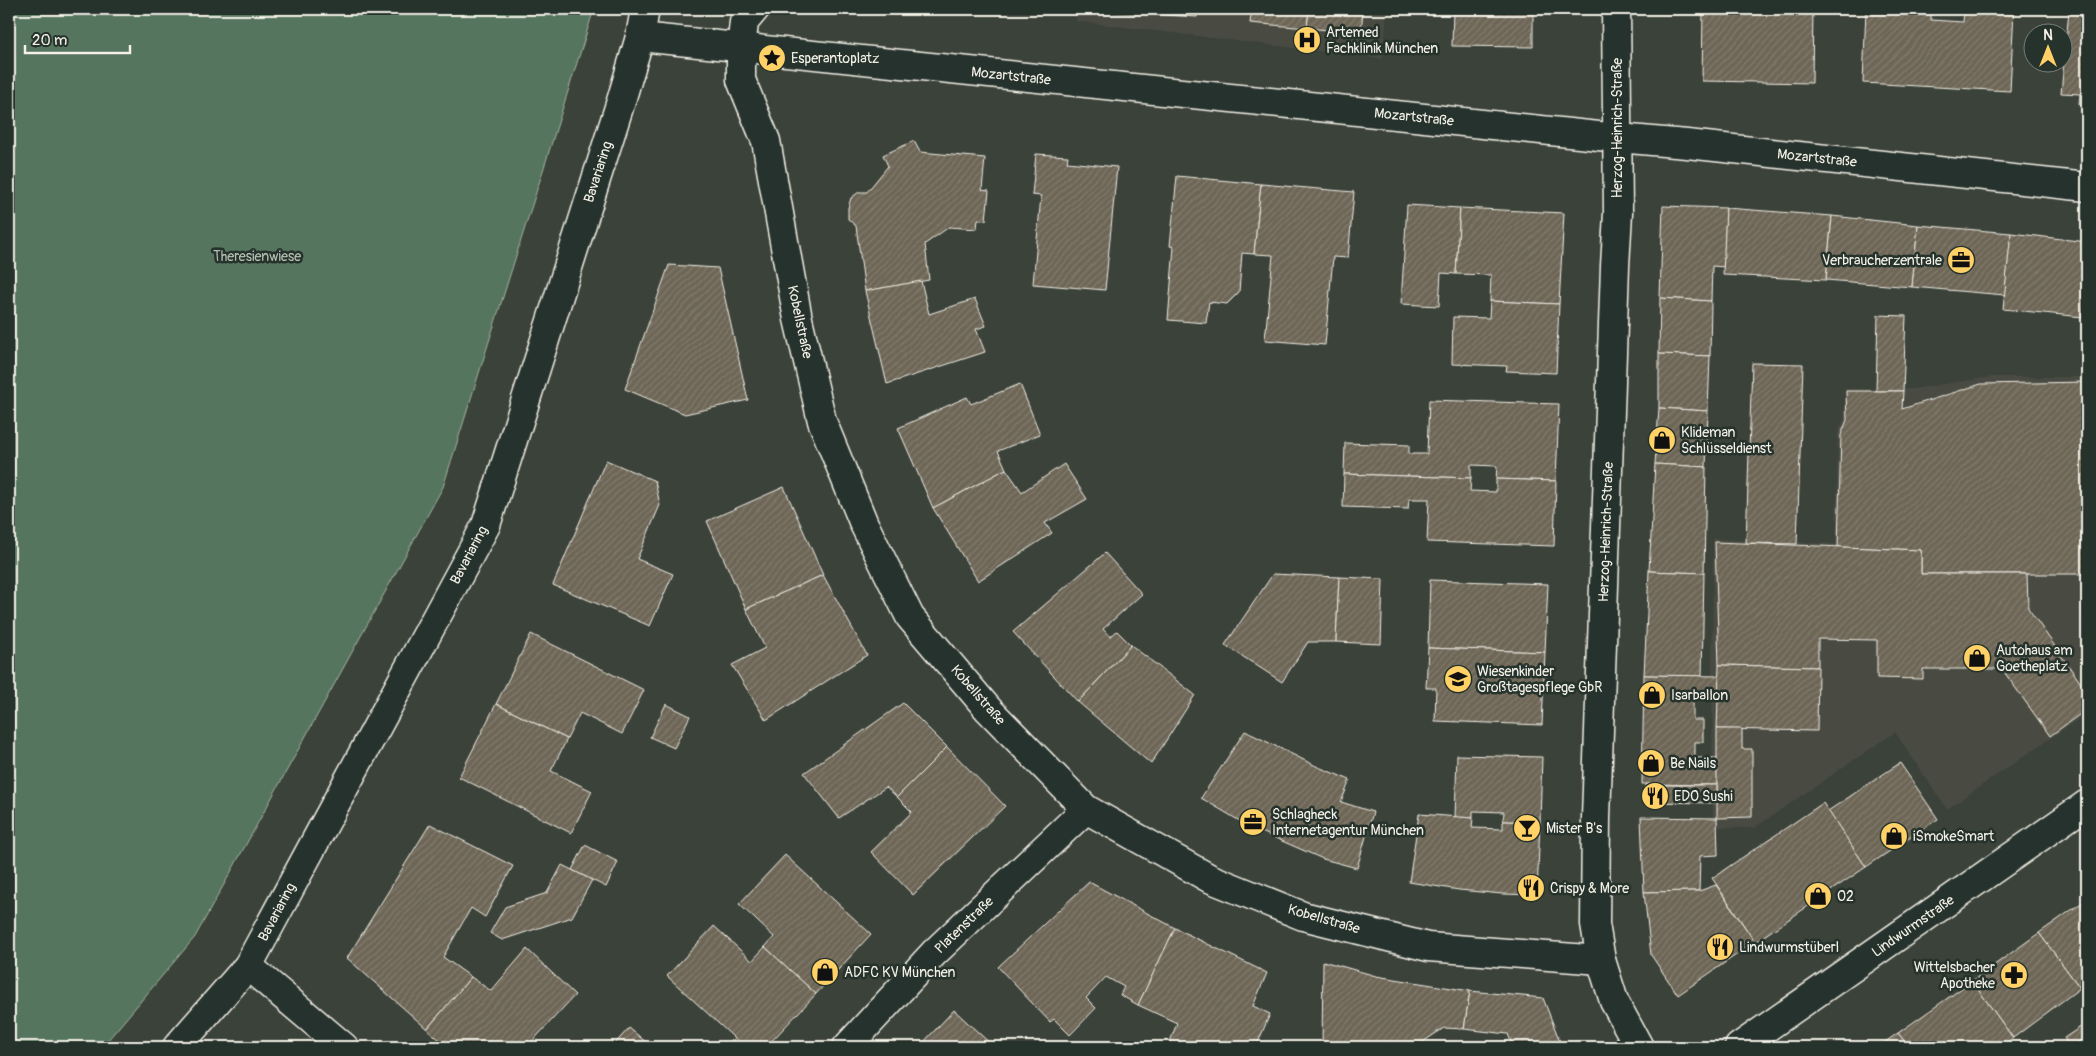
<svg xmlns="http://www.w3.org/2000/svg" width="2096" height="1056" font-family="Pangolin,sans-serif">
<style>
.built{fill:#4a4c42}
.green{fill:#55755e;stroke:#a4b3a3}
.building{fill:url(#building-hatch);stroke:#f4f1e8}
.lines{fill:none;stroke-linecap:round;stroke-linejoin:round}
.minor-casing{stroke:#f4f1e8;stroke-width:31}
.secondary-casing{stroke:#f4f1e8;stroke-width:31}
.minor{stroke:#26332d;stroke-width:28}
.secondary{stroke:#26332d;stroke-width:28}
.labels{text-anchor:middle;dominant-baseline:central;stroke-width:5;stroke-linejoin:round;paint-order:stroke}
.poi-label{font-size:14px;fill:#f4f1e8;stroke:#26332d;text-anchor:start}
.street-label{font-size:14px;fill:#f4f1e8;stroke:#26332d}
.park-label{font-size:14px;fill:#b4bfb1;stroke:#26332d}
</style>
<defs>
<pattern id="building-hatch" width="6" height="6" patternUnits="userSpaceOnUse" patternTransform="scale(1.25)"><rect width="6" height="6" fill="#6d6556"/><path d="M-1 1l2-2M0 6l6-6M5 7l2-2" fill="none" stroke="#827c6e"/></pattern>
</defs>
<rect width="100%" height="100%" fill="#3b4239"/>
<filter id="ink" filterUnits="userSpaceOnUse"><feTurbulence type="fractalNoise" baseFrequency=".02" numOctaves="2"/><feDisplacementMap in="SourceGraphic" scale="10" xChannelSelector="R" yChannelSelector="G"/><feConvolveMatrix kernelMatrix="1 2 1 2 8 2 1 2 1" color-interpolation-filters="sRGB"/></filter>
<g filter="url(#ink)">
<g class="built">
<path d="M1077,9H1387L1383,59L1076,21Z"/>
<path d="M1991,377H2087V599L2080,627L2087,636V713L1947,809L1895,732L1754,828L1713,827L1712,675L1713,539L1836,544L1838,433L1844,420L1845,389H1912Z"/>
</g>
<path class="green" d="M9,9H594L443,487L195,937L102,1047H9Z"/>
<g class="building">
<path d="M1106,9H1198L1197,17L1106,11Z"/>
<path d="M1252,9H1309L1307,28L1250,23Z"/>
<path d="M1309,9H1363L1361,33L1307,28Z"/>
<path d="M1453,9H1533V47L1452,46Z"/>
<path d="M1703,9H1813L1812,83L1702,81Z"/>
<path d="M1866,9H1931V20L1963,22L1964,9H2014L2010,91L1863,83Z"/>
<path d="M2069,11L2087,13V104H2079L2080,94L2061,93Z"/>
<path d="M914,141L920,152L985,158L982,190L989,191L986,220L978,219L977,229L949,227L925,244L929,280L865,291L856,226L848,219V208L851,198L859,192H867L888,166L883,155Z"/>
<path d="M1036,154L1068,156L1067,162L1117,167L1105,290L1033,284L1041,196L1032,195Z"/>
<path d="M1177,176L1261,184L1254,254L1242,253L1239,292L1227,304L1209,302L1206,323L1168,320L1174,247L1170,246Z"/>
<path d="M1261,184L1354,192L1348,258L1333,257L1325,345L1265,340L1273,255L1254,254Z"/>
<path d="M1407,205L1460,208L1456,274L1441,273L1439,306L1401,304Z"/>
<path d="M1663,206L1726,208L1724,267L1712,266L1711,301L1660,298Z"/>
<path d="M1460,208L1564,213L1559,304L1490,301L1491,275L1456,274Z"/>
<path d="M1726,208L1832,216L1826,280L1723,275Z"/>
<path d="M1832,216L1918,225L1912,287L1826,280Z"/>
<path d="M1918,225L2011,233L2005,295L1912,287Z"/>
<path d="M2011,233L2087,242V276L2083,317L2003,309Z"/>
<path d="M669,265L718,268L748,400L685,414L625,389Z"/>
<path d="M2087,276V317H2083Z"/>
<path d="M921,281L929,314L975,299L986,326L976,329L985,352L887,384L865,291Z"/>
<path d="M1660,298L1711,301L1710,356L1659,354Z"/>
<path d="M1490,301L1559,304L1556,373L1506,371L1507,366L1452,364L1453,317L1489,318Z"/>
<path d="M1878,315L1906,316L1903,391H1876Z"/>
<path d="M1659,354L1710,356L1708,411L1659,408Z"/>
<path d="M1752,363L1803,364L1797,544L1746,543Z"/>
<path d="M2087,382V574H1921V550L1838,547L1841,435L1847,420L1846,391H1903L1902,409L1981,384Z"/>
<path d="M1020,384L1040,434L998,451L1006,469L933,508L898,428L967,397L971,404Z"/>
<path d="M1429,400L1559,404L1556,481L1496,479L1497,466L1471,465V478L1344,474L1345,443L1409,445V454H1427Z"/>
<path d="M1659,408L1708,411L1706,467L1655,464Z"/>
<path d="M606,460L655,481L660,505L637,559L673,574L650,626L553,585Z"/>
<path d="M1064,464L1087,499L1045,523L1052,533L978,581L933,508L1006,469L1022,492Z"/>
<path d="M1655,464L1706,467L1704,573L1649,571Z"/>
<path d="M1344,474L1471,478L1470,491L1496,492V479L1556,481L1554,546L1427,542L1429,499H1409L1408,509L1343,507Z"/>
<path d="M784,487L823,575L746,609L707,521Z"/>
<path d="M1715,542L1921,550V574H2027L2028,608L2087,692V709L2050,736L2002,669H1923V679L1877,678V640L1818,639V667L1719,665Z"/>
<path d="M1105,553L1142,594L1103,629L1110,637L1117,631L1131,645L1078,702L1013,632Z"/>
<path d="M1649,571L1704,573L1702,676L1644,675Z"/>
<path d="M1273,574L1339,577L1336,642H1308L1282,682L1225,645Z"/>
<path d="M823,575L867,655L766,720L732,665L765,648L746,609Z"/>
<path d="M1339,577L1383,579L1381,644L1336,642Z"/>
<path d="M1430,580L1548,584L1545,652L1428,648Z"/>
<path d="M531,634L644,690L622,734L580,713L567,739L496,704Z"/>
<path d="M1131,645L1195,695L1151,764L1078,702Z"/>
<path d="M1428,648L1545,652L1542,725L1435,721L1436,688H1426Z"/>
<path d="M1719,665L1818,667L1817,731L1717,729Z"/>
<path d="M1644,675L1719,676L1718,697H1693V720H1703V742H1695V758H1718L1717,785L1642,784Z"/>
<path d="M903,703L947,747L897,797L886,787L839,818L804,773Z"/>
<path d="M496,704L567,739L551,771L592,791L571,833L459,777Z"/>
<path d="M666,704L690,716L674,748L650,737Z"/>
<path d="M1717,729H1742V749H1752V817L1717,818Z"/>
<path d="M1245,731L1316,766L1350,780L1341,802L1373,812L1357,868L1323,859L1250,827L1201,798Z"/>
<path d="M947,747L1005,806L913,895L871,852L912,812L897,797Z"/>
<path d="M1457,755L1542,757L1540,822L1503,821L1504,812L1473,811V818H1455Z"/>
<path d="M1900,763L1938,819L1866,867L1828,811Z"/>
<path d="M1646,785H1717V803L1645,802Z"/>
<path d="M1823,803L1866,867L1755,942L1712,878Z"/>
<path d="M1419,814L1473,818L1472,828L1503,829V821L1540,822L1537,895L1502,894L1459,890L1409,882Z"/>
<path d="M1641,817L1717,818L1718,855L1700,856L1699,891L1644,892Z"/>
<path d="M430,824L513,866L485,917L471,908L443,957L471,977L427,1029L347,958Z"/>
<path d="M585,845L618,862L606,887L572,870Z"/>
<path d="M785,855L871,934L816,994L765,947L774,937L739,904Z"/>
<path d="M562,865L592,880L572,917L502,940L490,933L505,907L547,893Z"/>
<path d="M1089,882L1175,928L1138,1005L1120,995L1124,987L1106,977L1086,998L1096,1008L1070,1035L1054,1019L1050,1022L998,967Z"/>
<path d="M1716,885L1755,942L1678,995L1651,955L1644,892L1699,891Z"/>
<path d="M2087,899V982L2080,988L2039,933Z"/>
<path d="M714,926L752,961L765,947L816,994L766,1047H744L667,976Z"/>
<path d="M1175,928L1267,973L1253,1006L1270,1014L1256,1047H1168L1177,1023L1138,1005Z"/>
<path d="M2039,933L2080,988L2013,1038L1972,981Z"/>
<path d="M527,949L575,995L527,1047H448L427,1029L471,977L491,991Z"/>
<path d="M1323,961L1376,976L1470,991L1464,1029L1444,1028L1415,1047H1322Z"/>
<path d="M1972,981L2013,1038L1999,1047H1909L1898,1033Z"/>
<path d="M1470,991L1543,998L1562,1047H1513L1508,1034L1464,1029Z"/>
<path d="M954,1010L994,1047H919Z"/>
<path d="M2082,1026L2087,1037L2070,1047L2064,1038Z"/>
<path d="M629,1028L652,1047H612Z"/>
<path d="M1898,1033L1909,1047H1878Z"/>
</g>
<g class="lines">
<g class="minor-casing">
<g id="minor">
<path d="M755,9L744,22L741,49V80L766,141L798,319L822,421L864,524L910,617L988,709L1086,809L1209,878L1303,916L1428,947L1601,960"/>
<path d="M640,37L1618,138L1687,144L2087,187"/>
<path d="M248,966L344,1047"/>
<path d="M177,1047L248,966L486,525L621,101L640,37L645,9"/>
<path d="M847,1047L934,953L1086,809"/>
</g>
</g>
<g class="secondary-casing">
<g id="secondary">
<path d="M1616,9L1618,213L1615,266L1596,818L1595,924L1601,960L1614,1001L1639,1047"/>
<path d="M1739,1047L2087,804"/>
</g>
</g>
<use href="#minor" class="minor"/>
<use href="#secondary" class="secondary"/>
</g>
</g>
<defs>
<g id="hospital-disc" transform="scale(1.4375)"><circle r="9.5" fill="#ffd166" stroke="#26332d"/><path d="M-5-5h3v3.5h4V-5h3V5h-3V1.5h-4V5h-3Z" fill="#111"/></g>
<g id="sight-disc" transform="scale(1.4375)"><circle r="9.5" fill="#ffd166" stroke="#26332d"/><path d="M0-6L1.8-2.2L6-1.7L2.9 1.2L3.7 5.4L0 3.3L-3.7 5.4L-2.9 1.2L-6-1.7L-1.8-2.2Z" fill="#111"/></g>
<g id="office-disc" transform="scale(1.4375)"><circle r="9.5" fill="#ffd166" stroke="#26332d"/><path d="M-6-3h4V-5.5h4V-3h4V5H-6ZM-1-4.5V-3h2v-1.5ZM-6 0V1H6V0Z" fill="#111"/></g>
<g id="shop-disc" transform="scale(1.4375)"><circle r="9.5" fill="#ffd166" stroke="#26332d"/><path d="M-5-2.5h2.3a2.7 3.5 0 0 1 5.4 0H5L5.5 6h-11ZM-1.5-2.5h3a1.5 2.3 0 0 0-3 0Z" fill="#111"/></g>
<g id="school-disc" transform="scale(1.4375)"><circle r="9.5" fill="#ffd166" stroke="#26332d"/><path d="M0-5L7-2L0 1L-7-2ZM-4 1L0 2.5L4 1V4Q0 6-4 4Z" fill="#111"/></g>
<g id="restaurant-disc" transform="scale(1.4375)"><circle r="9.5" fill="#ffd166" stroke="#26332d"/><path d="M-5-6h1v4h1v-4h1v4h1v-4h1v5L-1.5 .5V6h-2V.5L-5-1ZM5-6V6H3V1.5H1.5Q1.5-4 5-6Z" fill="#111"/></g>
<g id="bar-disc" transform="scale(1.4375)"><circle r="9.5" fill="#ffd166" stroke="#26332d"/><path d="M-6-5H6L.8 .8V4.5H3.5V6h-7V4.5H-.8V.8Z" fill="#111"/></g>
<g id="pharmacy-disc" transform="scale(1.4375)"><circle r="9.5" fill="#ffd166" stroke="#26332d"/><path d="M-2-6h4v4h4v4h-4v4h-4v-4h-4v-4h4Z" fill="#111"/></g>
</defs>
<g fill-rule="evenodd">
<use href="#hospital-disc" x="1307" y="40"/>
<use href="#sight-disc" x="772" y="58"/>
<use href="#office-disc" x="1961" y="260"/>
<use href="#shop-disc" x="1662" y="440"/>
<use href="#shop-disc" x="1977" y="658"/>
<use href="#school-disc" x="1458" y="679"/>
<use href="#shop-disc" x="1652" y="695"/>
<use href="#shop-disc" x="1651" y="763"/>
<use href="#restaurant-disc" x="1655" y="796"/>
<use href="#office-disc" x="1253" y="822"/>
<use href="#bar-disc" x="1527" y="828"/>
<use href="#shop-disc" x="1894" y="836"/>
<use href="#restaurant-disc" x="1531" y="888"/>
<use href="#shop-disc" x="1818" y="896"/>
<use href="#restaurant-disc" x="1720" y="947"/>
<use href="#shop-disc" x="825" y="972"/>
<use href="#pharmacy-disc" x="2014" y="975"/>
</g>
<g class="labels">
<g class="poi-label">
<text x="1326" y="32">Artemed<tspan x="1326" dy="16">Fachklinik München</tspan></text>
<text x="791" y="58">Esperantoplatz</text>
<text x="1942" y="260" text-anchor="end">Verbraucherzentrale</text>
<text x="1681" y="432">Klideman<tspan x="1681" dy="16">Schlüsseldienst</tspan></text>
<text x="1996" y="650">Autohaus am<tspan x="1996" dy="16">Goetheplatz</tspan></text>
<text x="1477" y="671">Wiesenkinder<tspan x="1477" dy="16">Großtagespflege GbR</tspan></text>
<text x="1671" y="695">Isarballon</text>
<text x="1670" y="763">Be Nails</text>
<text x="1674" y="796">EDO Sushi</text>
<text x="1272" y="814">Schlagheck<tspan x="1272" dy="16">Internetagentur München</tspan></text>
<text x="1546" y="828">Mister B's</text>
<text x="1913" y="836">iSmokeSmart</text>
<text x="1550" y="888">Crispy &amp; More</text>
<text x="1837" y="896">O2</text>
<text x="1739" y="947">Lindwurmstüberl</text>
<text x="1995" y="967" text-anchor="end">Wittelsbacher<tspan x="1995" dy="16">Apotheke</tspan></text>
<text x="844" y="972">ADFC KV München</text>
</g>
<g class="street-label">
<text transform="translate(1011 76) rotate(6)">Mozartstraße</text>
<text transform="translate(1414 117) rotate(6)">Mozartstraße</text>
<text transform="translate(1617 128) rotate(-90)">Herzog-Heinrich-Straße</text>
<text transform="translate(1817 158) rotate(6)">Mozartstraße</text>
<text transform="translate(598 172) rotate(-72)">Bavariaring</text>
<text transform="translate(800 322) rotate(78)">Kobellstraße</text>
<text transform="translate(1606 532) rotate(-88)">Herzog-Heinrich-Straße</text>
<text transform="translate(469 555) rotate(-62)">Bavariaring</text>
<text transform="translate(978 695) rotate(49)">Kobellstraße</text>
<text transform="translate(277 912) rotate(-62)">Bavariaring</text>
<text transform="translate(1324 919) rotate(16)">Kobellstraße</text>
<text transform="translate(964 925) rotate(-44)">Platenstraße</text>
<text transform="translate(1913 926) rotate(-35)">Lindwurmstraße</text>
</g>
<g class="park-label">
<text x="257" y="256">Theresienwiese</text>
</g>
</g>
<rect width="2096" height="1056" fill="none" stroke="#26332d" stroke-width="30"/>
<rect x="15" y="15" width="2066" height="1026" fill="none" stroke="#f4f1e8" stroke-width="2" filter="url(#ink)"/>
<g transform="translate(2048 48)"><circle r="24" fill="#26332d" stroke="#787f78"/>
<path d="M0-4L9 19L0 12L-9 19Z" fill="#ffd166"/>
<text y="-8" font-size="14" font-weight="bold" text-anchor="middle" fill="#f4f1e8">N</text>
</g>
<path d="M25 45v8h105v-8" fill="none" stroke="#f4f1e8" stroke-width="2.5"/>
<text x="32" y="45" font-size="15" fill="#f4f1e8" stroke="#26332d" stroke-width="4" paint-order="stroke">20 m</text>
</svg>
